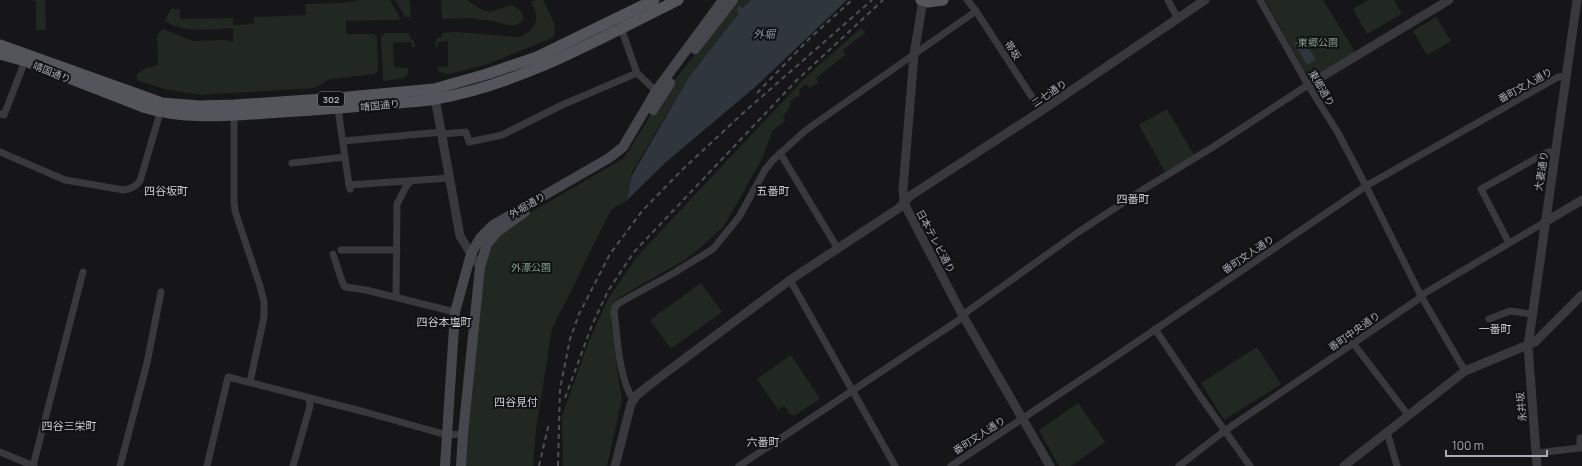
<svg xmlns="http://www.w3.org/2000/svg" width="1582" height="466" font-family="Manrope,'Noto Sans JP',sans-serif">
<style>
.green{fill:#212822}
.water{fill:#2f363d}
.lines{fill:none;stroke-linecap:round;stroke-linejoin:round}
.minor{stroke:#38383d;stroke-width:7}
.tertiary{stroke:#38383d;stroke-width:9}
.secondary{stroke:#46474d;stroke-width:10}
.primary{stroke:#54555b;stroke-width:11}
.rail{stroke:#4f5056;stroke-width:2;stroke-dasharray:5 4;stroke-linecap:butt}
.labels{text-anchor:middle;dominant-baseline:central;stroke-width:4;stroke-linejoin:round;paint-order:stroke}
.shield{fill:#111113;stroke:#7b7e86;stroke-width:1}
.shield-label{font-size:9px;font-weight:bold;fill:#a9acb7}
.park-label{font-size:10px;fill:#82a086;stroke:#111113}
.street-label{font-size:10px;fill:#a9acb7;stroke:#111113}
.water-label{font-size:11px;font-style:italic;fill:#8397af;stroke:#111113}
.neighbourhood-label{font-size:11px;fill:#caccd3;stroke:#111113}
</style>
<rect width="100%" height="100%" fill="#161618"/>
<g class="green">
<path d="M29,0H45L46,30H36V1Z"/>
<path d="M360,0H390L400,18L399,20H383L346,21V34H374L377,37L378,71L374,74L330,79L314,88L200,95L164,89L137,80V74L146,68L158,65L157,35L163,29L193,41L222,40L233,41V28C211,29 184,34 165,21L171,9H180V19L233,18V25L254,24V17L306,15L305,4L344,3Z"/>
<path d="M395,0H408L410,2L411,17H405Z"/>
<path d="M442,0H467L482,10L489,12L512,5L521,11L523,17L522,21L517,25H507L492,21L470,18L442,19L441,2Z"/>
<path d="M537,0H543L555,25L554,37L488,64L450,74L439,72L438,67L448,66V41L438,42V46L435,47L436,39L442,36V33L456,32L519,37C536,30 541,19 531,2Z"/>
<path d="M739,0H751L743,8L739,6L736,10L739,13L689,77L632,172L627,200L611,210L552,329L536,429L533,466H461L486,251L497,232L624,158L665,92Z"/>
<path d="M1265,0H1323L1355,52L1309,79Z"/>
<path d="M1368,0H1394L1402,14L1367,34L1353,9Z"/>
<path d="M1436,17L1451,41L1427,55L1413,31Z"/>
<path d="M861,28L866,32L843,50L845,55L816,78L818,83L809,88L806,84L799,90L800,95L790,101L791,105L783,117L785,121L773,130L762,159L724,226L700,248L683,261L618,298L613,303L611,310V320L617,370L622,399L607,466H563L562,416L589,341L608,299L636,258L690,200L808,75Z"/>
<path d="M385,33H409L410,38L414,41L415,47H412L411,42L393,43L394,67L408,68V74L404,78L383,81L381,39L382,35Z"/>
<path d="M1167,109L1194,155L1165,172L1139,125Z"/>
<path d="M701,283L722,312L671,349L650,320Z"/>
<path d="M1257,347L1281,384L1224,420L1201,383Z"/>
<path d="M791,355L820,399L794,416L789,413L784,406L778,410L757,379Z"/>
<path d="M1078,403L1105,442L1071,466H1059L1039,430Z"/>
</g>
<g class="water">
<path d="M751,0H847L754,88L666,162L627,200L632,175L689,77L739,13L736,10L739,6L743,8Z"/>
<path d="M1303,38L1316,60L1307,65L1294,43Z"/>
</g>
<g class="lines">
<g class="minor">
<path d="M967,0L976,11L1041,111"/>
<path d="M1168,0L1178,19"/>
<path d="M1260,0L1308,85L1338,133L1366,186L1421,296L1465,371"/>
<path d="M621,28L637,73L656,91"/>
<path d="M338,109L349,185"/>
<path d="M0,114L4,115L25,61"/>
<path d="M234,115V201L235,211L260,286L264,302V317L250,382"/>
<path d="M442,134L466,132L469,142L502,135L562,105L637,73"/>
<path d="M343,141L442,132"/>
<path d="M0,152L65,180L124,190C131,189 136,186 140,181L160,113"/>
<path d="M780,153L838,249"/>
<path d="M292,163L345,157"/>
<path d="M350,189L349,185L450,178"/>
<path d="M1509,243L1481,189L1544,154L1549,152H1556"/>
<path d="M341,250H397"/>
<path d="M333,254L343,284L345,287L366,290L455,312"/>
<path d="M790,280L895,466"/>
<path d="M396,297L397,204L407,185L411,181"/>
<path d="M1489,319L1510,311L1532,314"/>
<path d="M1155,329L1200,396L1250,466"/>
<path d="M1353,343L1408,415"/>
<path d="M633,400C618,374 618,341 614,312L615,307L619,303L672,274L713,249L739,217L765,170L773,160L806,130L976,11"/>
<path d="M1387,432L1397,466"/>
<path d="M0,452L34,466"/>
<path d="M1536,453L1580,448V438H1582"/>
<path d="M33,466L83,272"/>
<path d="M120,466L147,363L161,292"/>
<path d="M207,466L228,377L365,412L447,435L463,434"/>
<path d="M293,466L310,406L309,398"/>
<path d="M739,466L959,320L968,311L1077,233L1144,189L1213,147L1308,85"/>
<path d="M951,466L1103,365L1366,186L1558,77L1566,76"/>
<path d="M1179,466L1223,432L1417,300L1425,293L1545,222"/>
</g>
<g class="tertiary">
<path d="M923,0L914,55L903,189L904,202L908,211L963,316L1050,466"/>
<path d="M1308,85L1449,0"/>
<path d="M434,92L460,236L471,254L480,267"/>
<path d="M1545,222L1582,200"/>
<path d="M615,466L631,404L636,396L648,386L790,280L899,208L910,196L1041,111L1205,0"/>
<path d="M1344,466L1465,371L1535,342L1582,295"/>
<path d="M1537,466L1528,346L1577,0"/>
</g>
<g class="secondary">
<path d="M695,49L733,0"/>
<path d="M653,110L670,83"/>
<path d="M445,466L455,312L471,254L480,238L493,225L609,158L623,147L656,91L723,0"/>
<path d="M461,466L463,434L480,267L487,244L497,232L525,212"/>
</g>
<g class="primary">
<path d="M921,0L928,2L943,0"/>
<path d="M0,45L162,103L199,106L234,105L337,98L434,89L487,74L537,57L654,0"/>
<path d="M0,54L25,61L143,107C187,121 236,115 281,112C317,110 352,107 387,104C403,102 419,102 435,99C522,84 600,38 678,0"/>
</g>
<g class="rail">
<path d="M757,93L809,39L852,0"/>
<path d="M565,398L592,325L608,291L634,252L796,81L883,0"/>
<path d="M539,466L549,423"/>
<path d="M558,466L560,389L570,339L579,314L610,254L642,211L683,169L742,114L872,0"/>
</g>
</g>
<g class="labels">
<rect class="shield" x="318" y="92" width="26" height="14" rx="3"/>
<g class="shield-label">
<text x="331" y="99">302</text>
</g>
<g class="park-label">
<text x="1318" y="42">東郷公園</text>
<text x="531" y="267">外濠公園</text>
</g>
<g class="street-label">
<text transform="translate(1013 50) rotate(57)">帯坂</text>
<text transform="translate(52 72) rotate(22)">靖国通り</text>
<text transform="translate(1525 85) rotate(-29)">番町文人通り</text>
<text transform="translate(1322 88) rotate(59)">東郷通り</text>
<text transform="translate(1049 93) rotate(-34)">二七通り</text>
<text transform="translate(380 105) rotate(-6)">靖国通り</text>
<text transform="translate(1541 171) rotate(-81)">大妻通り</text>
<text transform="translate(527 205) rotate(-30)">外堀通り</text>
<text transform="translate(936 241) rotate(62)">日本テレビ通り</text>
<text transform="translate(1248 254) rotate(-34)">番町文人通り</text>
<text transform="translate(1354 331) rotate(-35)">番町中央通り</text>
<text transform="translate(1521 407) rotate(-95)">永井坂</text>
<text transform="translate(979 435) rotate(-33)">番町文人通り</text>
</g>
<g class="water-label">
<text x="764" y="33">外堀</text>
</g>
<g class="neighbourhood-label">
<text x="166" y="190">四谷坂町</text>
<text x="773" y="190">五番町</text>
<text x="1133" y="198">四番町</text>
<text x="444" y="321">四谷本塩町</text>
<text x="1495" y="328">一番町</text>
<text x="516" y="401">四谷見付</text>
<text x="69" y="425">四谷三栄町</text>
<text x="763" y="441">六番町</text>
</g>
</g>
<path d="M1446 450v6h101v-6" fill="none" stroke="#a9acb7" stroke-width="2"/>
<text x="1452" y="450" font-size="12" fill="#a9acb7" stroke="#111113" stroke-width="3" paint-order="stroke">100 m</text>
</svg>
